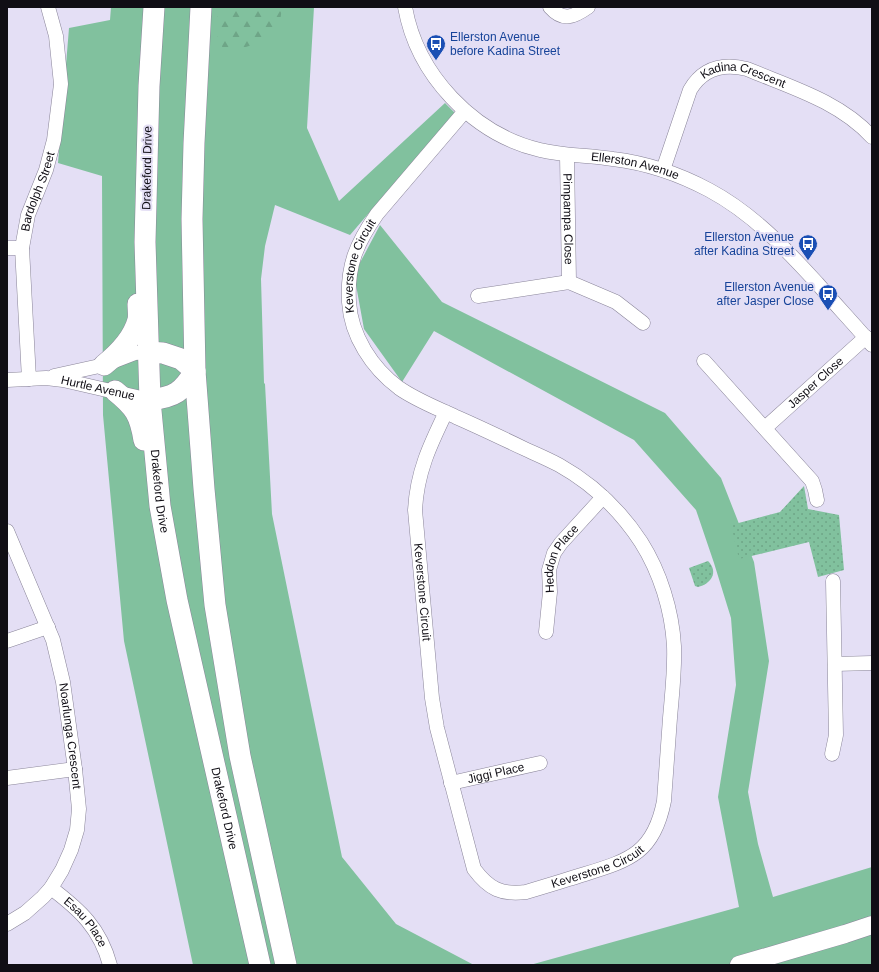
<svg xmlns="http://www.w3.org/2000/svg" width="879" height="972" font-family="Helvetica,sans-serif">
<style>
.green{fill:#81c19e}
.forest{fill:url(#forest-firs)}
.park{fill:url(#park-dots)}
.lines{fill:none;stroke-linecap:round;stroke-linejoin:round}
.minor-casing{stroke:#8a8599;stroke-width:15}
.major-casing{stroke:#8a8599;stroke-width:19}
.highway-casing{stroke:#8a8599;stroke-width:22}
.minor{stroke:#fff;stroke-width:14}
.major{stroke:#fff;stroke-width:18}
.highway{stroke:#fff;stroke-width:21}
.labels{text-anchor:middle;dominant-baseline:central;stroke-width:4;stroke-linejoin:round;paint-order:stroke}
.transit-label{font-size:12px;fill:#164399;stroke:#e4dff5;text-anchor:end}
.street-label{font-size:12px;fill:#100e15;stroke:#e4dff5}
</style>
<defs>
<pattern id="forest-firs" width="22" height="20" patternUnits="userSpaceOnUse"><rect width="22" height="20" fill="#81c19e"/><path d="M5 1l3.5 6h-7zM16 11l3.5 6h-7z" fill="#6ea587"/></pattern>
<pattern id="park-dots" width="8" height="8" patternUnits="userSpaceOnUse"><rect width="8" height="8" fill="#81c19e"/><path d="M2 2h.1M6 6h.1" fill="none" stroke="#6ea587" stroke-width="1.8" stroke-linecap="round"/></pattern>
</defs>
<rect width="100%" height="100%" fill="#e4dff5"/>
<g class="green">
<path d="M111,7H314L307,128L339,201L445,103L455,113L350,235L275,205L265,246L261,279L264,383L265,384L272,514L342,857L396,924L474,965H193L124,641L103,415L102,176L58,163L69,28L110,20Z"/>
<path d="M380,225L442,302L665,413L721,478L754,562L769,661L748,792L758,844L773,897L872,867V965H530L739,907L718,797L736,685L731,618L714,563L696,510L634,440L434,331L402,382L364,329L354,274Z"/>
</g>
<path class="forest" d="M217,7H282L279,30L258,43L227,53L217,40Z"/>
<g class="park">
<path d="M804,486L808,509L839,515L844,570L818,577L809,542L739,559L731,525L780,512Z"/>
<path d="M708,561C719,572 711,584 698,587L695,586L689,568Z"/>
</g>
<g class="lines">
<g class="minor-casing">
<g id="minor">
<path id="s1" d="M405,7C417,75 473,134 540,150C564,156 589,155 613,159C646,163 679,174 709,190C752,213 784,247 817,283C835,304 854,324 872,345"/>
<path d="M550,7C563,22 574,17 588,7"/>
<path id="s2" d="M567,155L569,282"/>
<path id="s3" d="M663,170L690,90C703,68 723,63 747,69C790,87 839,101 872,137"/>
<path d="M7,248H22"/>
<path d="M478,296L569,282L616,302L643,323"/>
<path d="M704,361L812,481L815,490L817,500"/>
<path d="M54,376L104,365L135,353L147,352"/>
<path id="s4" d="M29,379L22,248L28,215L46,170L54,140L61,84L56,36L48,7"/>
<path id="s5" d="M7,380L46,378L63,380L150,400"/>
<path id="s6" d="M446,412C430,445 417,472 415,510L432,698L437,728L474,869C489,889 501,895 526,892C546,886 566,880 585,874C631,860 654,852 664,801C666,773 668,746 670,718C672,694 675,670 674,646C672,610 660,572 641,542C620,510 593,484 559,465C548,459 536,454 525,449C502,438 479,427 456,417C437,408 416,400 399,388C372,368 351,336 349,302C347,266 356,244 377,214L465,111"/>
<path id="s7" d="M765,428L866,337"/>
<path id="s8" d="M7,531L53,640L63,682L75,769L79,809L77,830L71,850L62,870L51,888L43,897L25,913L7,924"/>
<path id="s9" d="M546,632L550,592L549,570L554,553L561,543L603,497"/>
<path d="M7,641L48,627"/>
<path d="M835,664L872,663"/>
<path d="M832,754L836,735L833,581"/>
<path d="M7,778L75,769"/>
<path id="s10" d="M451,783L540,763"/>
<path id="s11" d="M51,888C80,910 100,928 110,965"/>
</g>
</g>
<g class="major-casing">
<path id="major" d="M739,965L845,934L872,925"/>
</g>
<g class="highway-casing">
<g id="highway">
<path id="s12" d="M154,7L149,86L145,242L150,400L160,506L177,600L260,965"/>
<path d="M201,7L194,143L192,219L195,371L204,489L215,605L240,756L286,965"/>
<path d="M147,352L163,353L181,359L195,371"/>
<path d="M104,365C119,353 133,339 138,320C139,315 138,309 138,304"/>
<path d="M115,391C135,407 140,415 144,440"/>
<path d="M150,400C175,397 182,392 195,371"/>
</g>
</g>
<use href="#minor" class="minor"/>
<use href="#major" class="major"/>
<use href="#highway" class="highway"/>
</g>
<defs>
<g id="bus-pin" transform="scale(1)"><path d="M0 17L-7.5 6A9.5 9.5 0 1 1 7.5 6Z" fill="#1a4fb4" stroke="#e4dff5"/><path d="M-5-6H5V4H4V6H2V4H-2V6H-4V4H-5ZM-3.5-4V0h7V-4ZM-3.5 1.2v1.5H-2V1.2ZM2 1.2v1.5H3.5V1.2Z" fill="#fff"/></g>
</defs>
<g fill-rule="evenodd">
<use href="#bus-pin" x="436" y="44"/>
<use href="#bus-pin" x="808" y="244"/>
<use href="#bus-pin" x="828" y="294"/>
</g>
<g class="labels">
<g class="transit-label">
<text x="450" y="37" text-anchor="start">Ellerston Avenue<tspan x="450" dy="14">before Kadina Street</tspan></text>
<text x="794" y="237">Ellerston Avenue<tspan x="794" dy="14">after Kadina Street</tspan></text>
<text x="814" y="287">Ellerston Avenue<tspan x="814" dy="14">after Jasper Close</tspan></text>
</g>
<g class="street-label">
<text stroke="none"><textPath href="#s3" startOffset="147">Kadina Crescent</textPath></text>
<text stroke="none"><textPath href="#s1" startOffset="304">Ellerston Avenue</textPath></text>
<text transform="translate(147 168) rotate(-89)">Drakeford Drive</text>
<text stroke="none"><textPath href="#s4" startOffset="190">Bardolph Street</textPath></text>
<text stroke="none"><textPath href="#s2" startOffset="64">Pimpampa Close</textPath></text>
<text stroke="none"><textPath href="#s6" startOffset="1404">Keverstone Circuit</textPath></text>
<text stroke="none"><textPath href="#s7" startOffset="68">Jasper Close</textPath></text>
<text stroke="none"><textPath href="#s5" startOffset="92">Hurtle Avenue</textPath></text>
<text stroke="none"><textPath href="#s12" startOffset="485">Drakeford Drive</textPath></text>
<text stroke="none"><textPath href="#s9" startOffset="77">Heddon Place</textPath></text>
<text stroke="none"><textPath href="#s6" startOffset="186">Keverstone Circuit</textPath></text>
<text stroke="none"><textPath href="#s8" startOffset="216">Noarlunga Crescent</textPath></text>
<text stroke="none"><textPath href="#s10" startOffset="46">Jiggi Place</textPath></text>
<text stroke="none"><textPath href="#s12" startOffset="809">Drakeford Drive</textPath></text>
<text stroke="none"><textPath href="#s6" startOffset="605">Keverstone Circuit</textPath></text>
<text stroke="none"><textPath href="#s11" startOffset="49">Esau Place</textPath></text>
</g>
</g>
<rect width="879" height="972" fill="none" stroke="#100e15" stroke-width="16"/>
</svg>
